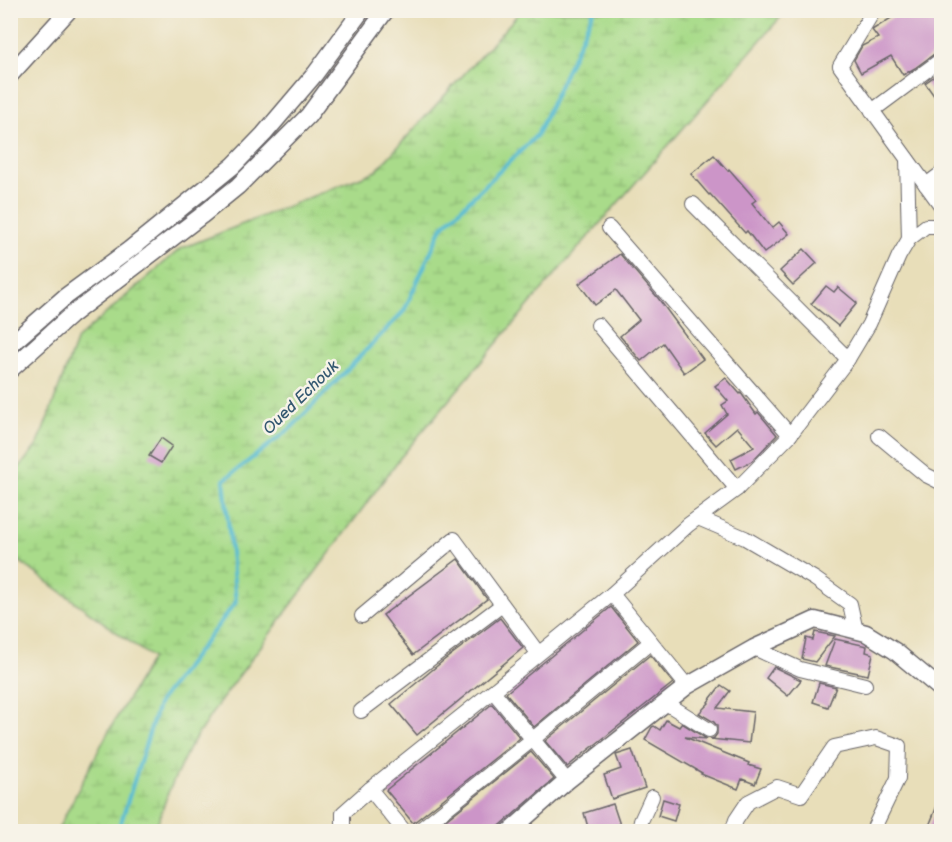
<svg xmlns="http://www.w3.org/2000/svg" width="952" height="842" font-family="'Balsamiq Sans',sans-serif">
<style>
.wetland{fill:url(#wetland-marsh);stroke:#667e62;stroke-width:1.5}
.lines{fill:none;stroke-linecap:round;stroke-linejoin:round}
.stream{stroke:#56bbd4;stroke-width:4}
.building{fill:#cc95c8}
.minor-casing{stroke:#676467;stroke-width:16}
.tertiary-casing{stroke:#676467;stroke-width:19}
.minor{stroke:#fff;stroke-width:14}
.tertiary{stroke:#fff;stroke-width:16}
.labels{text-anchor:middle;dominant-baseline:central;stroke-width:5;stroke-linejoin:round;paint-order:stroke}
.water-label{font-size:16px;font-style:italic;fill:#345871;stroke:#f7f3e8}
</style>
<defs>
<pattern id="wetland-marsh" width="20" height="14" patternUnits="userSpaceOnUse" patternTransform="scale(1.5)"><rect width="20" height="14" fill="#a9db8a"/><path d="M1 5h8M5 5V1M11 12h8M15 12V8" fill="none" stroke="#91bc78"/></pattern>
</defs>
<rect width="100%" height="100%" fill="#f7f3e8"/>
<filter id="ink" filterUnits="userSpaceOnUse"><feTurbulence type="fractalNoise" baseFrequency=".0167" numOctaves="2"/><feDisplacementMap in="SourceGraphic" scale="12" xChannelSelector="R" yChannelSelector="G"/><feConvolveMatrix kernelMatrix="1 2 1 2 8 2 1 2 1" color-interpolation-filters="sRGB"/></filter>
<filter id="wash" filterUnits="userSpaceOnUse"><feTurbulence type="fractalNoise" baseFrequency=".008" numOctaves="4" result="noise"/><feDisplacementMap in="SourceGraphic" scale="24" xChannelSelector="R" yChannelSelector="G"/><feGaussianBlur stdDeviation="1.35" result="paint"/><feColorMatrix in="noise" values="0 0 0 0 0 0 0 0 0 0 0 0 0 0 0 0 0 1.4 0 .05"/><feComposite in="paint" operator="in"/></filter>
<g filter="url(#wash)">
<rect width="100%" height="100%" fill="#e8deb9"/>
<path class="wetland" d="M520,11H786L546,285L400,458L216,707L189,748L168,793L155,831H57L108,732L152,658L11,555L10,479L38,444L77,339L180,249L376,171L513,20Z"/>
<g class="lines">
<path class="stream" d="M118,832L159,702L236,602L224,480L291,428L404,311L442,227L537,135L594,10"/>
</g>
<g id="blocks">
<g class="building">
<path d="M893,10H942V50L937,52L915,68L903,75L891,56L861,73L854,60L862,46L878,38L872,30L896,15Z"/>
<path d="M942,71V107L925,83Z"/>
<path d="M714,155L728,171L729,169L756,200L752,203L772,228L779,222L789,234L764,253L747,231L745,233L710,194L709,195L691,174Z"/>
<path d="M804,249L817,263L793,285L780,271Z"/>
<path d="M620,254L658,298L703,359L684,373L663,343L641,361L620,336L639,320L616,290L595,305L579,284Z"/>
<path d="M826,286L834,292L838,287L857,303L838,326L811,304Z"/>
<path d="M726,378L740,394L741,393L756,414L758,412L777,435L752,461L736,469L731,459L754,447L737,427L716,445L705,433L727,414L722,405L728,401L715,386Z"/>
<path d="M161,438L172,446L161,463L149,456Z"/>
<path d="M458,559L487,599L413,655L383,615Z"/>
<path d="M611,607L638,641L534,727L506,693Z"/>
<path d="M500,618L523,648L417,735L391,704L443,661Z"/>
<path d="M815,632L835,636L815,662L802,659L806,638L813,640Z"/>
<path d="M835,639L867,646L866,652L873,654L868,675L825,666Z"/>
<path d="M650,655L673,683L567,767L545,741Z"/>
<path d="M774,667L801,680L788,696L766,678Z"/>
<path d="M819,683L836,687L828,707L813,702Z"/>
<path d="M721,685L730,691L717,708L753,712L749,743L710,739L714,738L717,734V726L714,722L699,713L709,703L708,702Z"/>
<path d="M492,704L520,738L413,823L386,790Z"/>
<path d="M666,720L679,727L682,723L707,739L685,737L749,763L748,765L761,769L755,784L742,779L738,789L701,774L702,773L645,740L652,727L654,726L660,730Z"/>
<path d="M632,750L645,788L612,799L604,775L621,769L616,755Z"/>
<path d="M531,752L554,779L494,831H432Z"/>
<path d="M941,796L942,831H927Z"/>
<path d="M663,799L679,804L674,821L658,816Z"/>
<path d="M613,804L622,831H589L584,813Z"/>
</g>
</g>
</g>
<g filter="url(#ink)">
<use href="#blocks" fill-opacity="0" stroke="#676467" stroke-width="1.5"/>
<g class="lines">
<g class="minor-casing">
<g id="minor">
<path d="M874,10L840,66L942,207"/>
<path d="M872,111L942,59"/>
<path d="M907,159L909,239"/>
<path d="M926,185L942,173"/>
<path d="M693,204L848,359"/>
<path d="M609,228L790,435"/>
<path d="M598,325L737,489"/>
<path d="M879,436L926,475L942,483"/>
<path d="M698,518L745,538L815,579L850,604L856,631"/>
<path d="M612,594L687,686"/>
<path d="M362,616L454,539L538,653"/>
<path d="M754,648L800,669L865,685"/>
<path d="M493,691L567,781"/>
<path d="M666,703L709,730"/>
<path d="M361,711L502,605"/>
<path d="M370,789L405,832"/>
<path d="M343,832V813L370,789L493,691L612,594L688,525L737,489L790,435L848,359L869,324L899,256L909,239L926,226H942"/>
<path d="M417,832L533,739L651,642"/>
<path d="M639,832L641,821L652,797"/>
<path d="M732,832L736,820L748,802L777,787L801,795L834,747L876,738L899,746L898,778L872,832"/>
</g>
</g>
<g class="tertiary-casing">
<g id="tertiary">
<path d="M10,75L69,10"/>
<path d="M10,345L65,297L129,250L233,166L264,134L315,74L362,10"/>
<path d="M10,370L70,316L201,216L238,186L308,116L386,10"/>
<path d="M509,832L567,781L687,686L754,648L815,620L866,633L895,651L942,690"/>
</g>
</g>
<use href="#minor" class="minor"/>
<use href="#tertiary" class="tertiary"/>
</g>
</g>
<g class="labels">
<g class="water-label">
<text transform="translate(301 398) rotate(-44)">Oued Echouk</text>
</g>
</g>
<rect width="952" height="842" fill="none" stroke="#f7f3e8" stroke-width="36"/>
</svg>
